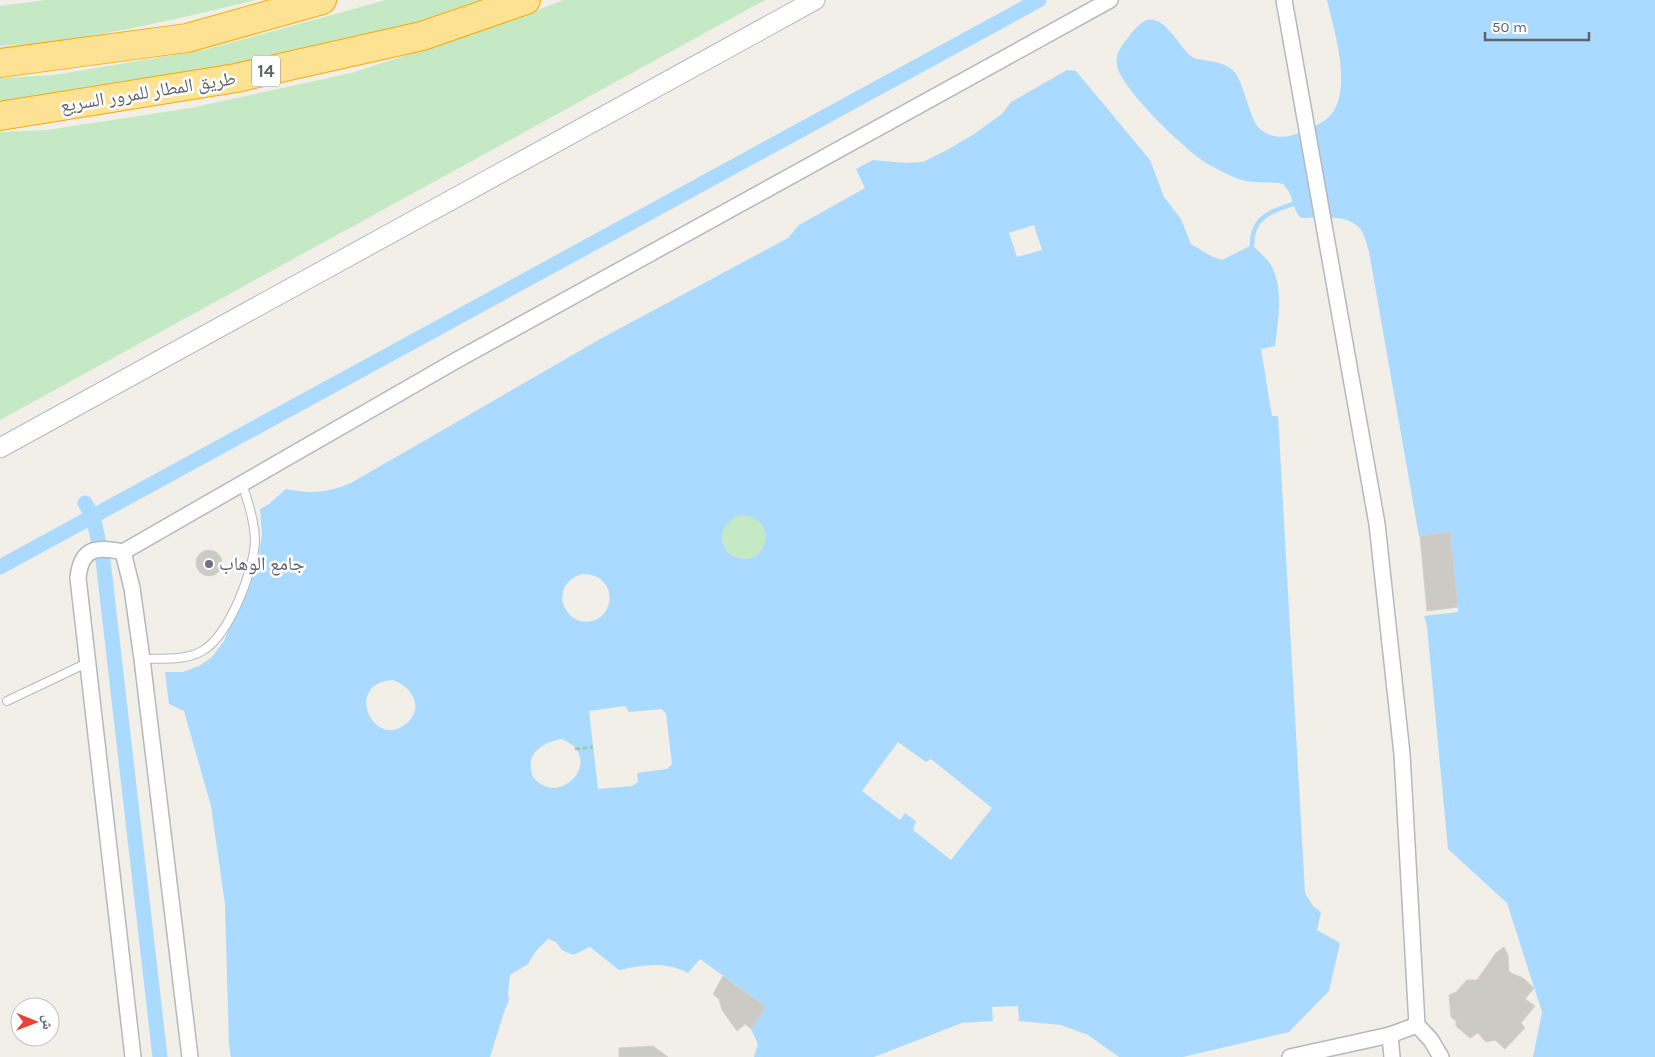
<svg xmlns="http://www.w3.org/2000/svg" width="1655" height="1057" font-family="Karla,'Noto Naskh Arabic',sans-serif">
<style>
.green{fill:#c5e8c5}
.water{fill:#aadaff;fill-rule:evenodd}
.lines{fill:none;stroke-linecap:round;stroke-linejoin:round}
.stream{stroke:#aadaff;stroke-width:4.5}
.canal{stroke:#aadaff;stroke-width:15}
.building{fill:#cccac5;stroke:#d6d1c6}
.service-casing{stroke:#b5b8bc;stroke-width:10}
.minor-casing{stroke:#b5b8bc;stroke-width:18}
.tertiary-casing{stroke:#b5b8bc;stroke-width:21}
.motorway-casing{stroke:#f9ab00;stroke-width:30}
.path{stroke:#9cc7a9;stroke-width:2.5;stroke-dasharray:5 2.5;stroke-linecap:butt}
.service{stroke:#fff;stroke-width:8}
.minor{stroke:#fff;stroke-width:15}
.tertiary{stroke:#fff;stroke-width:19}
.motorway{stroke:#fde293;stroke-width:28}
.worship-dot{fill:#6b7280;stroke:#fff;stroke-width:2}
.labels{text-anchor:middle;dominant-baseline:central;stroke-width:5;stroke-linejoin:round;paint-order:stroke}
.shield{fill:#fff;stroke:#8f9295;stroke-width:1}
.shield-label{font-size:18px;font-weight:bold;fill:#5f6368}
.street-label{font-size:19px;fill:#5f6368;stroke:#fff}
.worship-label{font-size:19px;fill:#5b616d;stroke:#fff;text-anchor:start}
</style>
<rect width="100%" height="100%" fill="#f1efe8"/>
<g class="green">
<path d="M46,0H256C172,20 87,41 0,46V6Z"/>
<path d="M386,0H480L380,35L264,64L0,102V78L54,75L204,50Z"/>
<path d="M564,0H765L0,420V132L47,130L191,108L351,73L482,31Z"/>
<circle cx="744" cy="537" r="22"/>
</g>
<g class="water">
<path d="M1327,0H1655V1057H1533L1542,1012L1507,903L1448,849L1427,626L1424,616L1458,612L1450,533L1419,536L1369,252C1367,245 1365,236 1361,230C1349,213 1319,218 1301,218C1290,206 1295,196 1283,184C1270,181 1255,184 1242,180C1231,177 1218,169 1208,164C1188,153 1119,87 1117,65C1115,54 1121,46 1128,38C1132,32 1139,23 1147,20C1165,15 1179,47 1191,56C1200,63 1225,58 1236,74C1245,88 1250,120 1260,129C1271,139 1287,138 1299,133C1306,131 1324,122 1329,117C1354,90 1334,31 1327,0Z"/>
<path d="M1067,70L1076,71L1150,160L1164,197L1181,219L1191,244L1211,256L1222,260L1252,245C1258,251 1267,258 1271,265C1284,289 1278,321 1275,346L1261,349L1272,416H1278L1305,893L1313,906L1321,912L1317,930L1340,943L1329,991L1289,1032L1183,1057H1119L1088,1035L1061,1025L1019,1021L1018,1006L992,1007L993,1021L962,1023L874,1057H754L758,1044L751,1029L766,1007L700,959L688,973C664,961 645,965 619,970L590,947L573,955L562,950L556,942L548,939L536,951L528,964L510,975L508,993L509,1000L505,1009L490,1057H231L229,1045L225,904L211,806L184,711L169,704L165,672H183L199,666L212,657L224,641L258,560L262,535L260,509L269,504L286,489C311,494 327,493 351,483L602,338L788,238L799,225L865,188L856,169L873,160L906,163L923,162L947,150L974,134L1002,114L1011,102ZM1034,225L1042,250L1017,257L1009,233ZM741,515C782,518 766,569 736,557C732,556 729,554 727,551C716,536 725,520 741,515ZM582,574C623,574 615,628 580,621C573,619 567,613 564,606C558,591 568,578 582,574ZM392,680C410,685 424,705 409,721C376,755 341,684 392,680ZM625,706L629,712L662,709L666,714L672,764L667,769L637,773L638,782L632,786L598,789L589,711ZM561,739C605,755 565,806 537,781C532,777 531,773 531,768C528,750 547,742 561,739ZM898,742L926,762L931,759L992,808L951,860L913,830L916,821L905,813L900,820L862,791Z"/>
</g>
<g class="lines">
<path class="stream" d="M1252,245C1252,217 1271,211 1293,204"/>
<g class="canal">
<path d="M85,503L93,517L103,560L160,1057"/>
<path d="M0,567L1039,0"/>
</g>
</g>
<g class="building">
<path d="M1450,532L1458,607L1427,611L1420,536Z"/>
<circle cx="209" cy="563" r="13"/>
<path d="M1504,947L1508,955L1509,972L1523,978L1534,988L1525,999L1535,1006L1521,1023L1525,1028L1505,1049L1495,1040L1486,1042L1478,1033L1470,1038L1456,1026V1021L1451,1017L1449,995L1456,992L1467,980H1477L1496,953Z"/>
<path d="M723,976L766,1007L751,1029L745,1024L737,1031L722,1010L719,999L713,994Z"/>
<path d="M653,1046L668,1057H619V1048Z"/>
</g>
<g class="lines">
<g class="service-casing">
<g id="service">
<path d="M142,659C161,658 185,661 202,651C229,636 255,569 255,539C254,520 248,502 242,483"/>
<path d="M7,701L89,662"/>
</g>
</g>
<g class="minor-casing">
<g id="minor">
<path d="M1284,0L1377,524L1402,754L1417,1025L1431,1040L1441,1057"/>
<path d="M123,552L132,588L142,659L190,1057"/>
<path d="M1390,1035L1392,1057"/>
<path d="M133,1057L78,578C81,548 96,546 123,552L457,360L1110,0"/>
<path d="M1290,1057L1390,1035L1417,1025"/>
</g>
</g>
<g class="tertiary-casing">
<path id="tertiary" d="M0,448L815,0"/>
</g>
<g class="motorway-casing">
<g id="motorway">
<path d="M0,63L187,38L322,0"/>
<path d="M0,116L236,78L422,36L526,0"/>
</g>
</g>
<path class="path" d="M575,749L593,747"/>
<use href="#service" class="service"/>
<use href="#minor" class="minor"/>
<use href="#tertiary" class="tertiary"/>
<use href="#motorway" class="motorway"/>
</g>
<circle class="worship-dot" cx="209" cy="564" r="5"/>
<g class="labels">
<rect class="shield" x="252" y="55.5" width="28" height="31" rx="4"/>
<g class="shield-label">
<text x="266" y="71">14</text>
</g>
<g class="street-label">
<text transform="translate(148 92) rotate(-9)">طريق المطار للمرور السريع</text>
</g>
<g class="worship-label">
<text x="219" y="564">جامع الوهاب</text>
</g>
</g>
<g transform="translate(35 1022) rotate(91)"><circle r="24" fill="#ffffff" stroke="#bfc1c3"/>
<path d="M0-4L9 19L0 12L-9 19Z" fill="#ea4335"/>
<text y="-8" font-size="14" font-weight="bold" text-anchor="middle" fill="#5f6368">ش</text>
</g>
<path d="M1485 32v8h104v-8" fill="none" stroke="#5f6368" stroke-width="2.5"/>
<text x="1492" y="32" font-size="15" fill="#5f6368" stroke="#ffffff" stroke-width="4" paint-order="stroke">50 m</text>
</svg>
